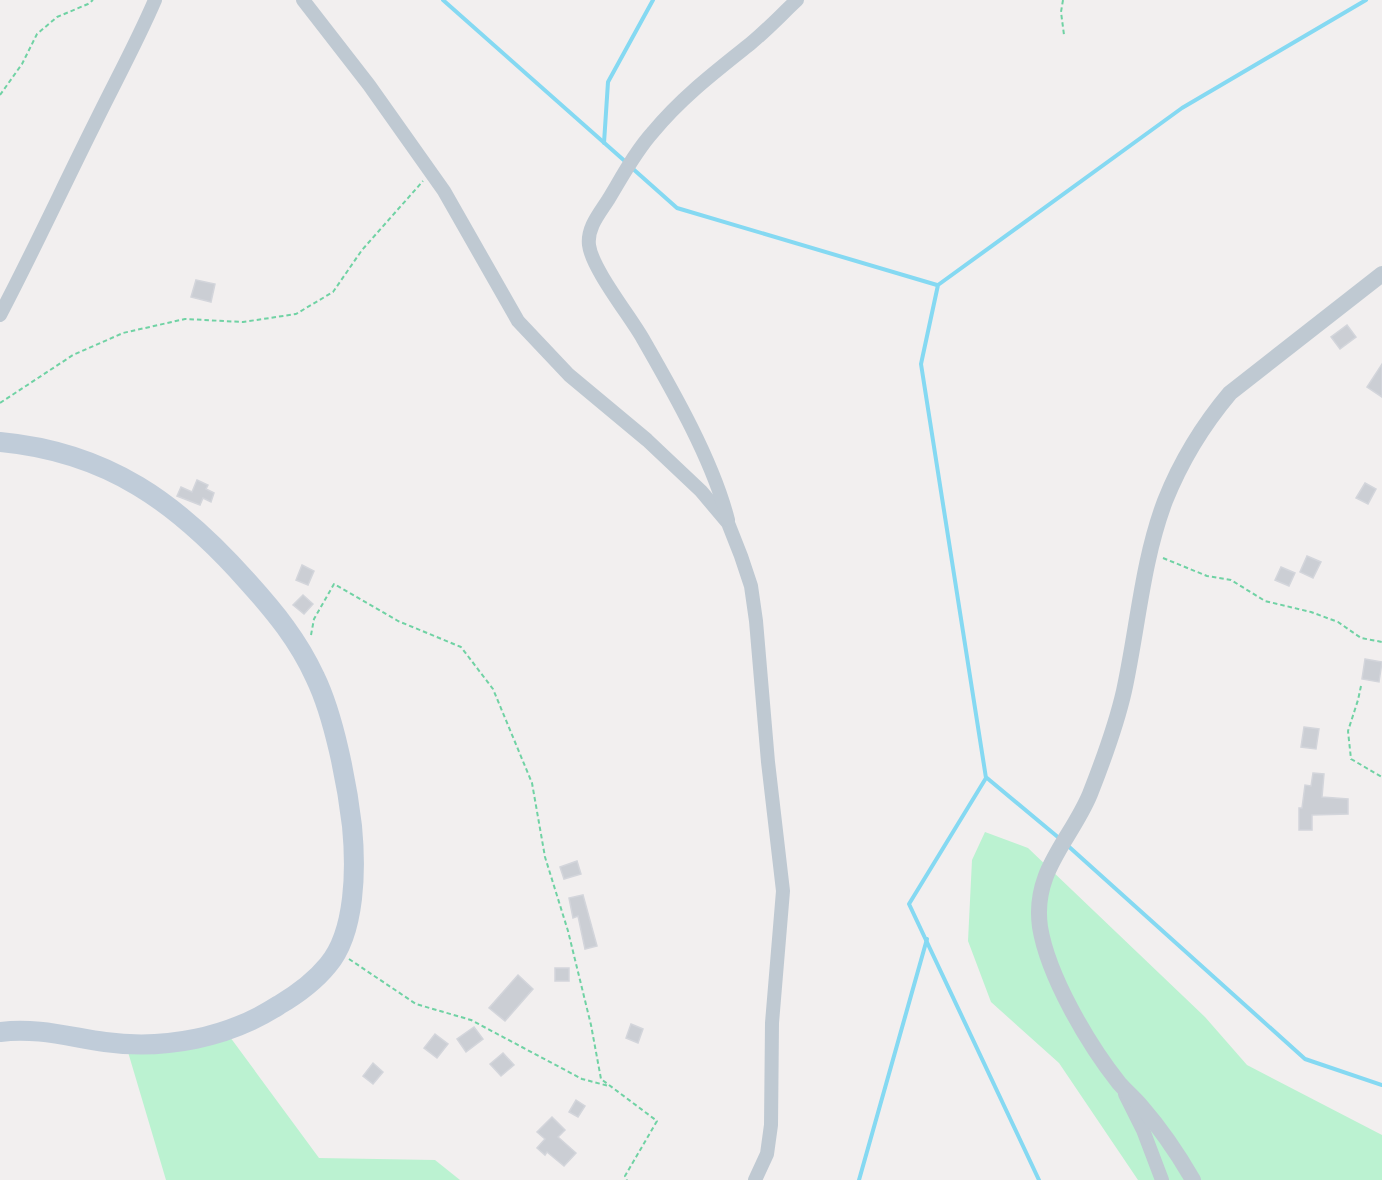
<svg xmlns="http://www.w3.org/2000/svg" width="1382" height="1180" font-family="Quicksand,sans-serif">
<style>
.green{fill:#bbf2d1}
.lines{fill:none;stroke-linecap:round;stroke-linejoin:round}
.stream{stroke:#85d9f2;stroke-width:4}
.building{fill:#cbced4;stroke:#d3d5db;stroke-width:1.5}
.path{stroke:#70d2a4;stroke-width:2;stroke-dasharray:4.5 3;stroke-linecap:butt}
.minor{stroke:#bfc9d2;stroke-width:14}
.tertiary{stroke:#bfc9d2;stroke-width:16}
.secondary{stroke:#c0ccd9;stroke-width:20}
</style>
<rect width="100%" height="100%" fill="#f2efef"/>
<g class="green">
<path d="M985,832L1028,848L1205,1017L1247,1065L1382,1135V1180H1138L1059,1063L991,1002L968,941L972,860Z"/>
<path d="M230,1037L319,1158L435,1160L460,1180H166L128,1052Z"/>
</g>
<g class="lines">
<g class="stream">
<path d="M443,0L627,163"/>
<path d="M604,143L608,82L653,0"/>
<path d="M632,168L677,208L937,285"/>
<path d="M987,778L1059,838"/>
<path d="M1067,845L1305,1059L1382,1085"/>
<path d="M859,1180L927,939"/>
<path d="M1039,1180L909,904L986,778L921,364L938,285L1182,108L1366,0"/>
</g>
</g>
<g class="building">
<path d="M196,280L215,284L211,302L191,297Z"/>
<path d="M1347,325L1356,337L1340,349L1331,337Z"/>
<path d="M1382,364V397L1367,387Z"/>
<path d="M197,480L208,485L206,489L214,493L211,502L203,498L200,505L177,496L181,487L192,492Z"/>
<path d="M1365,483L1376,489L1368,504L1356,498Z"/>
<path d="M1307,556L1321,562L1313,578L1300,572Z"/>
<path d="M302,565L314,571L308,585L296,580Z"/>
<path d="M1281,567L1295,573L1289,586L1275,580Z"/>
<path d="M303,595L313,604L304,614L293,605Z"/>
<path d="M1365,659L1382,662L1379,682L1362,679Z"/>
<path d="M1304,727L1319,729L1316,749L1301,747Z"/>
<path d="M1313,773L1324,774L1322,797L1348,799V814L1312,815V830H1299V808H1302L1305,785L1311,786Z"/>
<path d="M577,861L581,874L564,879L560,867Z"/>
<path d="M583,895L597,946L585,949L578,916L573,918L569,898Z"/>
<rect x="555" y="968" width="14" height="13"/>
<path d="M518,975L533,989L505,1021L489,1008Z"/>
<path d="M631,1024L643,1029L638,1043L626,1038Z"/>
<path d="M474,1027L483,1039L466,1052L457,1039Z"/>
<path d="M435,1034L448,1044L437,1058L424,1048Z"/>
<path d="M503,1053L514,1065L501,1076L490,1064Z"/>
<path d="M373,1063L383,1072L373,1084L363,1076Z"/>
<path d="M576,1100L585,1106L578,1117L569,1112Z"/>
<path d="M552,1117L565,1130L558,1137L576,1153L564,1166L547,1152L545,1155L537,1148L545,1139L537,1132Z"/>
</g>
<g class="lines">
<g class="path">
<path d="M1063,0L1061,12L1064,35"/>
<path d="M0,95L22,64L37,34L57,17L88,4L93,0"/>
<path d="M0,403L73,355L123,333L185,319L243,322L296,314L333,292L362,250L423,181"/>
<path d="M1163,558L1207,576L1231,580L1265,601L1311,612L1338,622L1361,638L1382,642"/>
<path d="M311,635L314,619L334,584L398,621L461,647L493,689L532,783L545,857L568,931L591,1025L601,1079L657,1121L625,1176L627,1180"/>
<path d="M1361,686L1358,700L1348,731L1351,759L1382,777"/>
<path d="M349,959L416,1004L471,1020L582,1079L609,1086"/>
</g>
<g class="minor">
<path d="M303,0L369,85L444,191L518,321L569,375L647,440L701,491L728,523L741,556L751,586L756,621L768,762L783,891L772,1023L771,1125L767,1154L755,1180"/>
<path d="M0,315C33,252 63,187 95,123C115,82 137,42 155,0"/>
<path d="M728,520C713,461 674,393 643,339C630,316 592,269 589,245C587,228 599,214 608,200C622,177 635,152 653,132C682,97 715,72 750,44C767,30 781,15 797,0"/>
<path d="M1125,1094L1143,1130L1162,1180"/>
</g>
<path class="tertiary" d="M1193,1180C1178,1154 1161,1129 1141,1106C1134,1098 1126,1091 1119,1083C1088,1044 1048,976 1040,927C1032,871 1071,840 1090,794C1103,761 1116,726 1124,691C1138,627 1142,562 1165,501C1181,461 1203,425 1230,393L1382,274"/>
<path class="secondary" d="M0,442C108,452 178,503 248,582C275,612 298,640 315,677C334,716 347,783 352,826C356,867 356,932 328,965C315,981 296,995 279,1005C228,1038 165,1050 105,1042C70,1037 36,1027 0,1032"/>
</g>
</svg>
